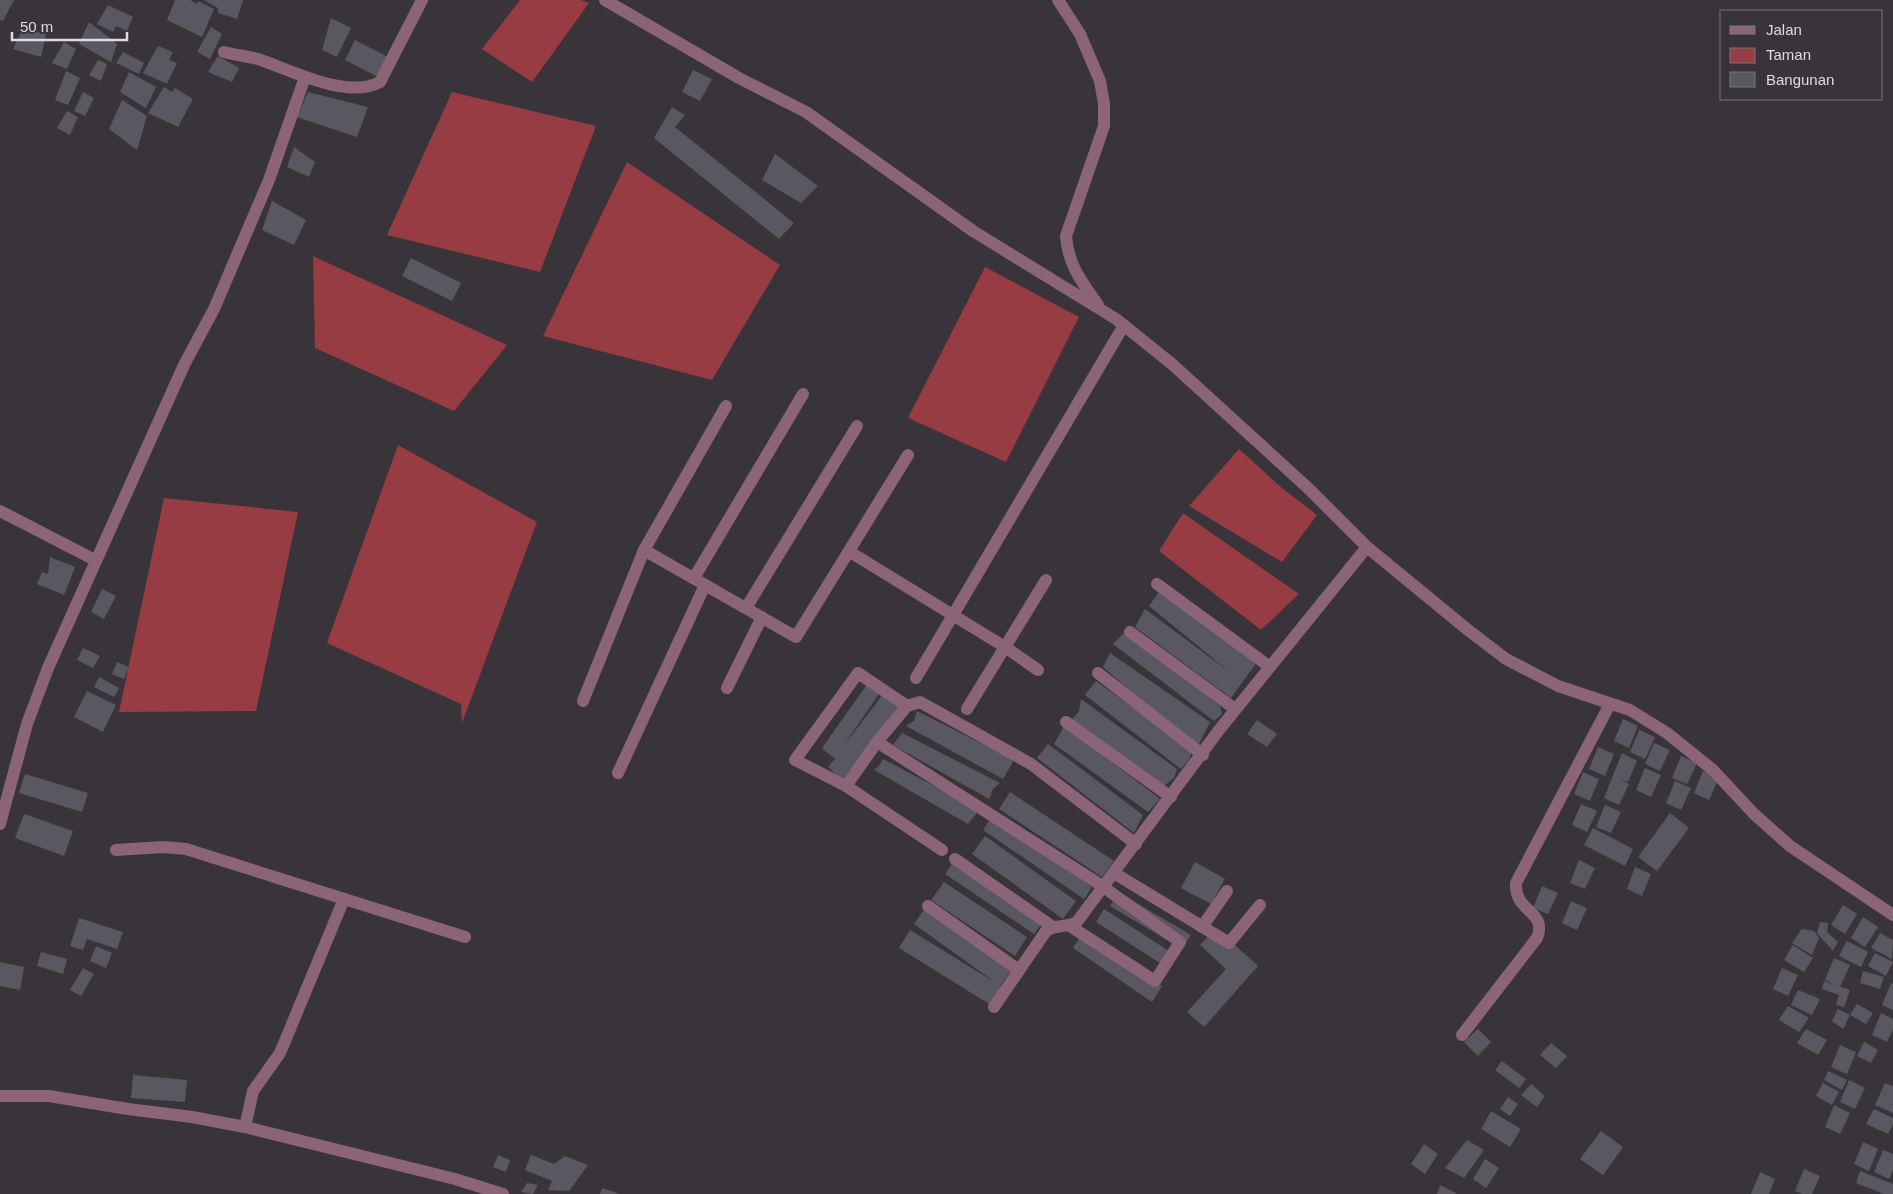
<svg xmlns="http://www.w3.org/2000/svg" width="1893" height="1194" font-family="Arial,sans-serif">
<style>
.green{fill:#963c42}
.building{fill:#595861}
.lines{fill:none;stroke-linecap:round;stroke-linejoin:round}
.minor{stroke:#8b6577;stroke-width:12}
</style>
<rect width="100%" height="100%" fill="#39333a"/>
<g class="green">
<path d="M520,0H581L589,3L532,82L482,49Z"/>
<path d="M452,92L596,126L540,272L387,235Z"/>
<path d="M627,162L780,265L712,380L543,336Z"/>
<path d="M313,256L507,345L454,411L315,348Z"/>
<path d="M985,267L1079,317L1006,462L908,418Z"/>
<path d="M398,445L537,522L462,723L461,704L327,643Z"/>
<path d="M1239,449L1282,488L1317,515L1282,562L1189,506Z"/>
<path d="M164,498L298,512L256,711L119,712Z"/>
<path d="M1183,513L1299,594L1261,630L1159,551Z"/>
</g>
<g class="building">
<path d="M0,0H14L3,21L0,20Z"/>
<path d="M175,0H190L197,4L198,1L214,9L202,37L167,20Z"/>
<path d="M204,0H243L237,19L218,13V8Z"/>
<path d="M108,5L133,17L127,31L116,26L113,32L97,24Z"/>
<path d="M331,18L351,28L337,57L322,50Z"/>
<path d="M89,22L117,44L111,62L79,44Z"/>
<path d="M211,27L222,34L210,59L197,52Z"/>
<path d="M23,28L46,34L41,57L13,49Z"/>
<path d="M355,40L388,57L376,76L345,60Z"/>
<path d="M64,42L76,49L67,69L52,63Z"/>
<path d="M158,46L173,52L169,60L177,63L167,84L143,73Z"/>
<path d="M123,52L144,63L139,74L116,63Z"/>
<path d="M218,56L239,68L232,82L208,72Z"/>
<path d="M98,60L107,64L101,81L89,75Z"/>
<path d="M693,70L712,79L700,101L682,92Z"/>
<path d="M66,71L80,78L68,105L55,100Z"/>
<path d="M129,72L156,87L146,108L120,92Z"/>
<path d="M164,87L172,92L175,88L193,99L178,127L148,113Z"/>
<path d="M83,92L94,98L85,116L74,111Z"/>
<path d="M308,92L368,107L357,137L297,117Z"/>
<path d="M122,100L147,116L137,150L109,129Z"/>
<path d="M672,107L685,115L675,127L794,223L779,239L654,138Z"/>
<path d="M67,111L78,117L70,135L57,128Z"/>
<path d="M294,147L315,162L309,177L287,167Z"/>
<path d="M775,154L818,186L801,203L762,180Z"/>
<path d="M272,201L306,220L294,245L262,230Z"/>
<path d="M411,258L461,283L452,301L402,276Z"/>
<path d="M50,557L75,567L64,595L37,584L42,572L48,574Z"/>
<path d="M102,589L116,596L104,619L91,612Z"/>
<path d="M1161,589L1257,662L1231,698L1135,627L1145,609L1231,673L1149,606Z"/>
<path d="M1126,631L1220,706L1222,714L1214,721L1113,644Z"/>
<path d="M83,648L100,656L93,668L77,660Z"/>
<path d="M1110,653L1210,722L1197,748L1103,667Z"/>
<path d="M117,662L129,667L124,679L112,674Z"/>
<path d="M99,677L119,688L114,697L94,687Z"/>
<path d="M1096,681L1192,750L1189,760L1181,769L1085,695Z"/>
<path d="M868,683L881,691L842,748L884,693L901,707L842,780L828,767L835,759L822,748Z"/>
<path d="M87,691L116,705L103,732L74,717Z"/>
<path d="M1081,699L1177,769L1174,778L1161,788L1072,720L1079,711Z"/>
<path d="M917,711L1014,760L1003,779L906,726L914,721Z"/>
<path d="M1623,719L1638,726L1629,748L1614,741Z"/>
<path d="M1257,720L1277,734L1267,747L1247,734Z"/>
<path d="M1064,726L1160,799L1148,812L1054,744Z"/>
<path d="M1639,730L1655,737L1645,759L1630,752Z"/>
<path d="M902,733L1000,783L993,789L989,799L893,745Z"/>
<path d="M1654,743L1670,750L1660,771L1645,764Z"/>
<path d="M1048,744L1143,815L1134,833L1037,758Z"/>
<path d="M1598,747L1614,754L1605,776L1589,769Z"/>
<path d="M1622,753L1637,761L1628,782L1620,779L1629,784L1619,805L1604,798Z"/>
<path d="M1681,756L1697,763L1687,784L1672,778Z"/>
<path d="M883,759L976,808V814L968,824L874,770L879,766Z"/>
<path d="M1645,768L1661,775L1651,797L1636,790Z"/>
<path d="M1703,771L1719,778L1709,800L1694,793Z"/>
<path d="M1583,772L1599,779L1590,801L1574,794Z"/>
<path d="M25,774L88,793L82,812L19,793Z"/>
<path d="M1675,781L1691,788L1681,810L1666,803Z"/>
<path d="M1010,792L1114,861L1102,877L999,809Z"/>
<path d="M1581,804L1597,811L1587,832L1572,825Z"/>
<path d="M1605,805L1621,812L1611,833L1596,827Z"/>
<path d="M1670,813L1689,828L1657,871L1638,857Z"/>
<path d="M24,814L73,831L64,856L15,838Z"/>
<path d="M991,818L1092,887L1084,899L983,830Z"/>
<path d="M1593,828L1633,849L1625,866L1584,845Z"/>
<path d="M985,836L1076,901L1063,919L972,854Z"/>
<path d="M955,859L1045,919L1034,934L945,874Z"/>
<path d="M1579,860L1595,868L1585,889L1570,883Z"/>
<path d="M1195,862L1225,879L1211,904L1181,888Z"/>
<path d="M1635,867L1651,874L1642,896L1627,889Z"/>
<path d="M944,882L1027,937L1015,956L931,900Z"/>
<path d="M1542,886L1558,893L1548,914L1533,908Z"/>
<path d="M1118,892L1191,935L1182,949L1110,906Z"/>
<path d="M1571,901L1587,908L1577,930L1562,923Z"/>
<path d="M1843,905L1857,914L1845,934L1831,925Z"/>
<path d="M925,908L1011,971L1000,986L1005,989L994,1007L899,948L910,930L996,983L914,924Z"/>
<path d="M1104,909L1172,953L1163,965L1096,922Z"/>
<path d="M1863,917L1878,927L1865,947L1851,938Z"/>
<path d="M79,918L123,932L117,949L87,939L83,950L70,946Z"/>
<path d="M1820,922L1828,923L1827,932L1838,942L1833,951L1817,933Z"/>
<path d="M1216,928L1258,966L1204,1027L1187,1012L1226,969L1200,945Z"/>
<path d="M1802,929L1814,931L1819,938L1812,955L1792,943Z"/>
<path d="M1083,932L1162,986L1152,1002L1073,948Z"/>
<path d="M1880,933L1893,940L1892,959L1871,948Z"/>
<path d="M1847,941L1868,952L1861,967L1839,956Z"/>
<path d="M1793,945L1813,958L1804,972L1784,960Z"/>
<path d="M96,946L112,953L106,968L90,961Z"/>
<path d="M41,952L67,959L63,974L37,966Z"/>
<path d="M1875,953L1893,962L1886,976L1868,966Z"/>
<path d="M1834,958L1850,965L1840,987L1825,980Z"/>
<path d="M0,962L24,967L20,990L0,986Z"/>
<path d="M83,968L94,974L81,996L70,990Z"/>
<path d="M1782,968L1798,975L1788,996L1773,989Z"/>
<path d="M1863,971L1884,977L1880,989L1860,983Z"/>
<path d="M1824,981L1850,990L1844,1007L1836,1005L1839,995L1822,989Z"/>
<path d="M1891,983L1893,984V1010L1882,1005Z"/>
<path d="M1798,990L1820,999L1812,1015L1791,1005Z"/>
<path d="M1857,1004L1873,1013L1866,1024L1850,1015L1843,1029L1832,1021L1838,1009L1850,1015Z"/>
<path d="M1788,1006L1809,1018L1799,1032L1779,1020Z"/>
<path d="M1881,1013L1893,1019V1029L1887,1042L1872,1035Z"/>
<path d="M1478,1029L1491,1042L1478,1056L1464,1042Z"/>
<path d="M1806,1029L1827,1040L1818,1055L1797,1043Z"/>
<path d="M1864,1042L1878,1050L1871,1063L1857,1056Z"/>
<path d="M1551,1043L1567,1056L1556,1068L1540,1055Z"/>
<path d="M1840,1045L1856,1052L1847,1074L1831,1067Z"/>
<path d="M1502,1061L1526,1079L1519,1088L1495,1070Z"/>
<path d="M1828,1071L1847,1080L1842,1090L1824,1080Z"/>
<path d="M133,1075L187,1080L185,1102L131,1098Z"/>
<path d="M1849,1080L1865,1088L1855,1109L1840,1102Z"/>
<path d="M1823,1083L1839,1092L1832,1105L1816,1096Z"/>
<path d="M1885,1083L1893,1086V1113L1875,1105Z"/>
<path d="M1531,1084L1545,1096L1537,1107L1521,1095Z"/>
<path d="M1508,1097L1518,1104L1510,1116L1500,1109Z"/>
<path d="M1834,1105L1850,1113L1840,1134L1825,1127Z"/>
<path d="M1874,1109L1893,1118V1124L1888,1134L1866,1124Z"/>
<path d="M1491,1111L1521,1129L1510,1147L1481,1129Z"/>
<path d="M1601,1131L1623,1147L1603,1175L1580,1159Z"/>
<path d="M1467,1140L1484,1150L1464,1178L1445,1168Z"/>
<path d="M1863,1142L1878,1149L1869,1171L1854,1164Z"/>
<path d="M1424,1144L1438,1154L1425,1174L1411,1164Z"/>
<path d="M1883,1150L1893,1154V1170L1889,1179L1874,1172Z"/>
<path d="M498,1155L510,1160L506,1172L493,1167Z"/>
<path d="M531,1155L554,1164L565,1156L588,1165L569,1191L548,1190L552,1181L525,1170Z"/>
<path d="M1485,1159L1499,1168L1486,1188L1473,1179Z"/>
<path d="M1804,1169L1820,1176L1812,1194H1803L1795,1191Z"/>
<path d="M1860,1171L1893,1184V1194H1884L1856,1183Z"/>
<path d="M1760,1172L1775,1179L1769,1194H1751Z"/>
<path d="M527,1183L538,1185L533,1194L521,1192Z"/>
<path d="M1440,1185L1456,1193V1194H1437Z"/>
<path d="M602,1188L620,1194H600Z"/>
</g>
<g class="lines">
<g class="minor">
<path d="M605,0L739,78L806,112L973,231L1116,319L1172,364L1309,489L1367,547L1468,630L1506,659L1558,686L1630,710L1667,733L1713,770L1754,814L1790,846L1893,915"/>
<path d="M1058,0L1080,34L1100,81L1104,104V126L1066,236C1068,265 1082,282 1098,305"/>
<path d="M224,52C235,55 247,56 258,59C291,70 347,100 380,82L422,0"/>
<path d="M0,511L95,560"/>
<path d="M644,550L796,637L908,455"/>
<path d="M850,552L1005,647L1038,670"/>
<path d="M694,578L803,394"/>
<path d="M1157,584L1270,667"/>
<path d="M746,608L857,426"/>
<path d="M1130,632L1235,709"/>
<path d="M1098,673L1203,755"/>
<path d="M916,678L1124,325"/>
<path d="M727,688L762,617"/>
<path d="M583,701L644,550L726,406"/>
<path d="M967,709L1046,580"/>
<path d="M1066,722L1171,797"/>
<path d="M877,742L846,786L942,850"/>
<path d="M618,773L705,585"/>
<path d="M846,786L795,760L858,673L907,706"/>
<path d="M0,824L27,724L48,668L184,365L214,309L269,180L305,77"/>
<path d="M116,850L163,847L186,849L465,937"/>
<path d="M955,859L1053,927"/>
<path d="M1114,873L1229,943L1260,905"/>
<path d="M1104,887L877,742L907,706L920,702L1031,764L1136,844"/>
<path d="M928,906L1019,970"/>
<path d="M1070,926L1155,981L1180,942L1109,891"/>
<path d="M1202,927L1227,891"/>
<path d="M994,1007L1046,931C1056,924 1067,928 1077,922L1219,730L1367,547"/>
<path d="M1462,1035L1537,938C1548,910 1514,913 1516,883L1610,704"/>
<path d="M0,1096H49L128,1109L192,1117L245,1127L455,1179L503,1194"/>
<path d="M245,1127L253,1091L280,1053L344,899"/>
</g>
</g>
<rect x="1720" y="10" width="162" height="90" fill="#39333a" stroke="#7b767c"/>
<rect x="1730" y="26" width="25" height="8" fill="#8b6577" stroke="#7b767c"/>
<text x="1766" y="35" font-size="15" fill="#dfdbe0">Jalan</text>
<rect x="1730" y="48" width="25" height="15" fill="#963c42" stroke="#7b767c"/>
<text x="1766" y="60" font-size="15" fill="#dfdbe0">Taman</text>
<rect x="1730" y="72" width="25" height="15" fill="#595861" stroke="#7b767c"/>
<text x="1766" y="85" font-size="15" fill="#dfdbe0">Bangunan</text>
<path d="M12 32v8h115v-8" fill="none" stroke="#dfdbe0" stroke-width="2.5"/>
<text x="20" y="32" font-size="15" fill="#dfdbe0" stroke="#39333a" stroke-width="4" paint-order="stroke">50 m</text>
</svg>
